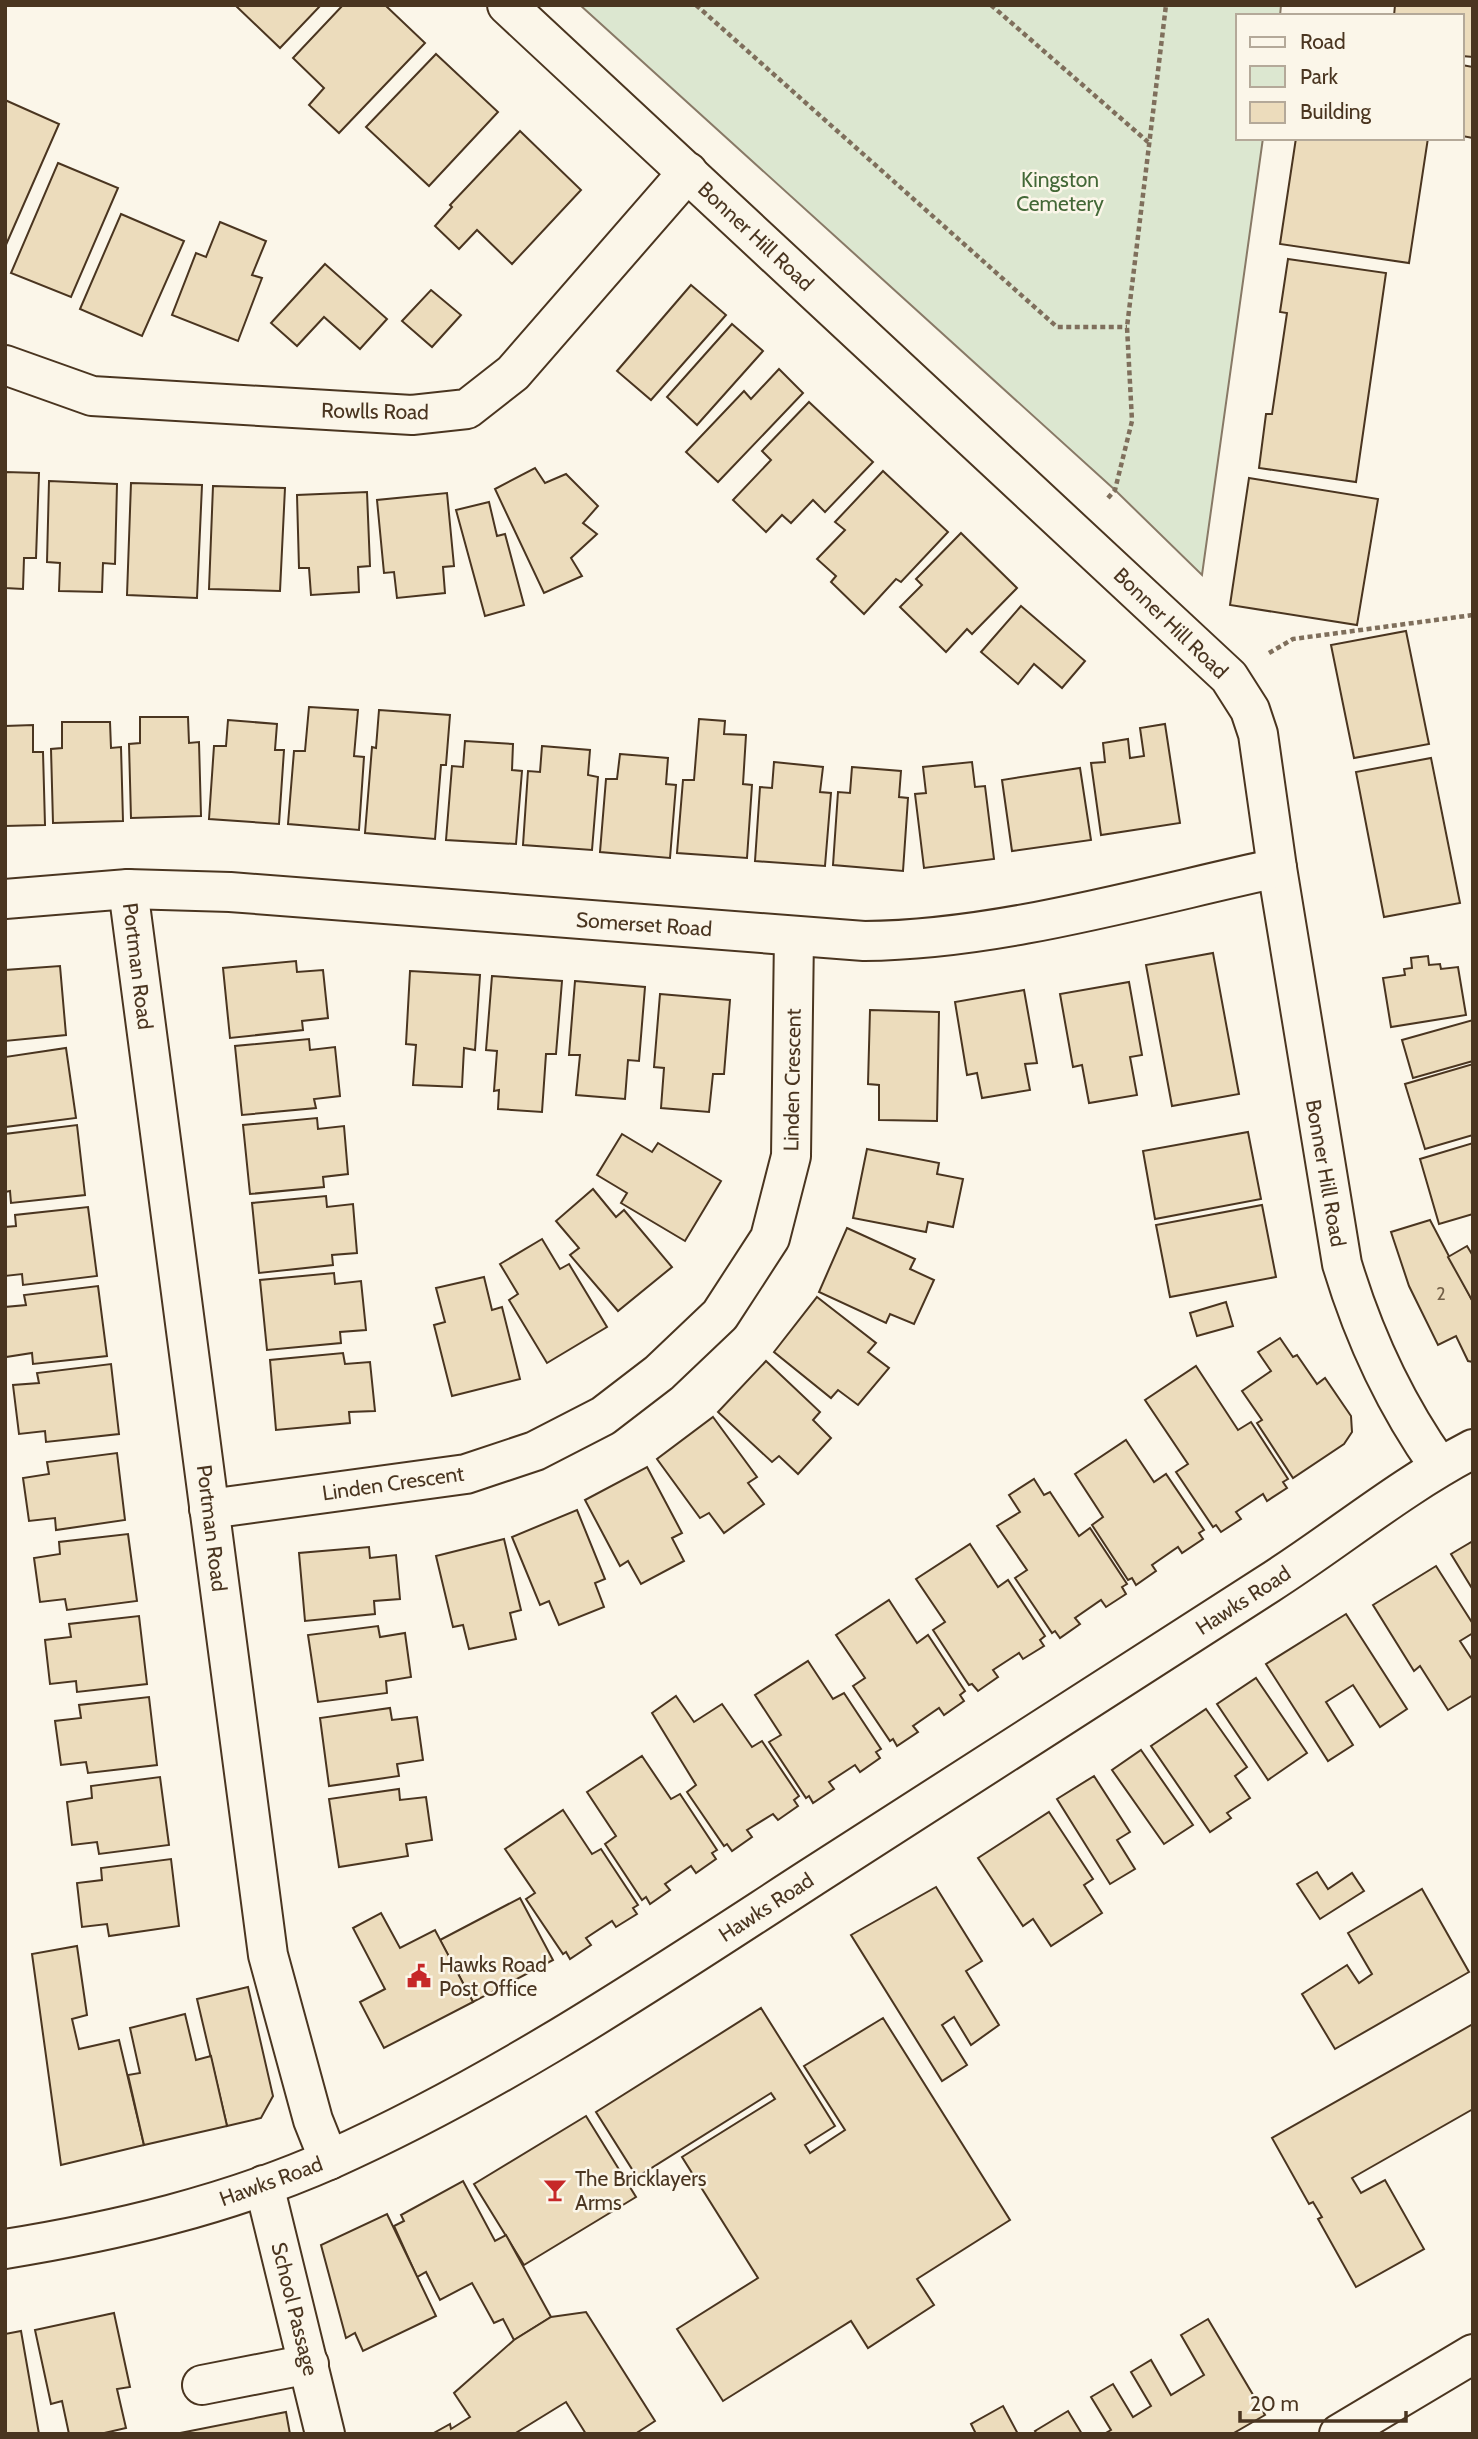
<svg xmlns="http://www.w3.org/2000/svg" width="1478" height="2439" font-family="Cabin,sans-serif">
<style>
.green{fill:#dce7d0;stroke:#887966;stroke-width:2}
.building{fill:#ecdcbc;stroke:#4a3520;stroke-width:2}
.lines{fill:none;stroke-linecap:round;stroke-linejoin:round}
.minor-casing{stroke:#4a3520;stroke-width:42}
.path{stroke:#7f6f5c;stroke-width:4.5;stroke-dasharray:5 3.5;stroke-linecap:butt}
.minor{stroke:#fbf6e9;stroke-width:38}
.labels{text-anchor:middle;dominant-baseline:central;stroke-width:5;stroke-linejoin:round;paint-order:stroke}
.number-label{font-size:18px;fill:#725f47}
.park-label{font-size:21px;fill:#436837;stroke:#fbf6e9}
.street-label{font-size:21px;fill:#4a3520;stroke:#fbf6e9}
.poi-label{font-size:21px;fill:#4a3520;stroke:#fbf6e9;text-anchor:start}
</style>
<rect width="100%" height="100%" fill="#fbf6e9"/>
<path class="green" d="M580,5H1281L1280,16H1238V138H1263L1202,575L1115,490Z"/>
<g class="building">
<path d="M235,5H321L280,48Z"/>
<path d="M343,5H385L425,43L339,133L309,105L324,88L293,58Z"/>
<path d="M1395,5H1473V57L1462,56V16H1394Z"/>
<path d="M436,54L498,112L429,186L366,127Z"/>
<path d="M1462,65L1473,67V138L1462,136Z"/>
<path d="M5,100L59,124L5,247Z"/>
<path d="M520,131L581,190L512,264L477,230L459,249L435,226L452,207L450,205Z"/>
<path d="M1296,138H1428L1409,263L1280,244Z"/>
<path d="M58,163L118,188L71,297L11,273Z"/>
<path d="M121,214L184,241L142,336L80,309Z"/>
<path d="M220,222L266,241L252,275L262,278L238,341L172,315L196,253L206,257Z"/>
<path d="M1288,259L1386,273L1356,482L1259,468L1266,414H1272L1287,313L1280,312Z"/>
<path d="M325,264L387,319L360,349L324,317L297,346L271,323Z"/>
<path d="M691,285L726,315L651,400L617,371Z"/>
<path d="M431,290L461,315L432,347L402,321Z"/>
<path d="M732,324L763,351L697,425L667,397Z"/>
<path d="M779,369L803,393L718,482L686,452L744,391L751,399Z"/>
<path d="M809,402L873,462L825,512L813,500L791,523L782,515L766,532L733,500L771,460L762,451Z"/>
<path d="M535,468L545,483L566,474L598,506L583,523L597,534L571,558L582,576L544,593L495,489Z"/>
<path d="M883,471L948,532L901,582L896,579L864,614L831,582L836,576L817,559L845,530L835,522Z"/>
<path d="M5,472L39,473L36,558H24L23,589L5,588Z"/>
<path d="M1249,478L1378,499L1357,625L1230,605Z"/>
<path d="M49,481L117,484L115,564L103,563L102,592L59,591L60,563L47,562Z"/>
<path d="M131,483L202,485L197,598L127,595Z"/>
<path d="M213,486L285,488L280,591L209,589Z"/>
<path d="M367,492L370,566L358,567L359,592L311,595L309,568H299L297,495Z"/>
<path d="M447,493L454,566L443,567L445,593L397,598L394,572L384,573L377,500Z"/>
<path d="M489,502L497,536L505,534L524,605L485,616L456,510Z"/>
<path d="M961,533L1017,588L972,634L967,629L946,652L900,607L922,585L916,579Z"/>
<path d="M1021,606L1085,661L1062,688L1034,664L1018,684L981,652Z"/>
<path d="M1406,631L1429,744L1354,758L1331,645Z"/>
<path d="M309,707L358,710L354,756L364,757L359,830L288,824L294,751H305Z"/>
<path d="M379,710L450,715L446,765H441L435,839L365,833L372,747L376,748Z"/>
<path d="M140,717H188L189,743L199,742L201,816L131,818L129,744L140,743Z"/>
<path d="M699,719L725,721L724,734L746,735L743,784L752,785L747,858L677,853L683,780H694Z"/>
<path d="M228,720L277,724L275,750H284L279,824L209,819L214,746H226Z"/>
<path d="M62,722H110L111,748L121,747L123,821L53,823L51,749L62,748Z"/>
<path d="M1165,724L1180,823L1101,835L1091,763L1105,762L1103,743L1128,739L1130,758L1144,756L1140,728Z"/>
<path d="M33,725V752H43L45,825L5,826V726Z"/>
<path d="M465,741L513,744L512,770L522,771L516,844L446,840L452,766L463,767Z"/>
<path d="M542,746L590,750L588,775L598,777L592,850L523,845L528,771L540,772Z"/>
<path d="M620,754L668,758L666,784L676,785L670,858L600,852L606,779H617Z"/>
<path d="M1431,758L1460,903L1384,917L1356,772Z"/>
<path d="M774,762L823,767L820,792L831,793L825,866L755,861L760,787L772,788Z"/>
<path d="M972,762L975,787L985,786L994,859L924,868L915,794L926,793L923,767Z"/>
<path d="M852,767L901,771L899,797L908,798L903,871L833,865L838,792L850,793Z"/>
<path d="M1080,768L1091,840L1012,851L1002,780Z"/>
<path d="M1213,953L1239,1094L1172,1106L1146,965Z"/>
<path d="M1428,956L1429,965L1440,964L1441,969L1458,967L1466,1015L1391,1027L1383,978L1405,975L1404,969L1412,968L1411,958Z"/>
<path d="M296,961L297,972L323,970L328,1018L302,1021L303,1030L230,1038L223,968Z"/>
<path d="M60,966L66,1035L5,1041V970Z"/>
<path d="M410,971L480,975L475,1050L464,1048L462,1087L413,1085L416,1045L406,1044Z"/>
<path d="M492,976L562,981L556,1054H546L542,1112L498,1109L499,1090L494,1091L497,1051L486,1050Z"/>
<path d="M575,981L645,987L639,1061L628,1060L625,1099L576,1095L580,1055H569Z"/>
<path d="M1129,982L1142,1055L1130,1057L1137,1095L1089,1103L1082,1065L1073,1067L1060,994Z"/>
<path d="M1024,990L1037,1063L1025,1064L1030,1090L982,1098L977,1073L967,1075L955,1002Z"/>
<path d="M660,994L730,1000L724,1074H713L709,1112L661,1108L664,1068L654,1067Z"/>
<path d="M870,1010L939,1012L937,1121L879,1120V1085L868,1084Z"/>
<path d="M1473,1020V1061L1413,1078L1402,1040Z"/>
<path d="M309,1039L310,1050L335,1047L340,1096L314,1099L316,1108L242,1115L235,1046Z"/>
<path d="M66,1048L76,1118L5,1127V1057Z"/>
<path d="M1473,1064V1135L1425,1149L1405,1084Z"/>
<path d="M317,1118L318,1129L344,1126L348,1174L323,1177L324,1187L250,1194L243,1125Z"/>
<path d="M77,1125L85,1195L11,1203L10,1191L5,1192V1134Z"/>
<path d="M1248,1132L1261,1199L1155,1219L1143,1151Z"/>
<path d="M622,1134L652,1152L658,1143L721,1181L685,1241L621,1203L627,1193L597,1175Z"/>
<path d="M1473,1143V1214L1439,1224L1420,1159Z"/>
<path d="M867,1149L939,1163L937,1174L963,1179L953,1227L928,1222L926,1232L853,1218Z"/>
<path d="M593,1189L616,1217L624,1210L672,1267L618,1311L570,1255L579,1248L556,1221Z"/>
<path d="M326,1196L327,1207L353,1204L357,1253L332,1255L333,1265L259,1273L252,1203Z"/>
<path d="M1262,1205L1276,1277L1170,1297L1156,1225Z"/>
<path d="M88,1207L97,1276L23,1285L22,1274L5,1276V1227L16,1226L15,1215Z"/>
<path d="M1430,1220L1473,1302V1362L1468,1361L1456,1336L1438,1345L1409,1286L1391,1232Z"/>
<path d="M847,1228L915,1259L910,1269L934,1280L914,1324L890,1314L886,1323L819,1292Z"/>
<path d="M542,1239L560,1269L569,1264L607,1327L547,1363L509,1300L518,1294L500,1264Z"/>
<path d="M1467,1246L1473,1256V1302L1448,1257Z"/>
<path d="M334,1273L335,1284L361,1281L366,1330L340,1332L341,1343L267,1350L260,1280Z"/>
<path d="M484,1277L492,1310L502,1307L520,1379L452,1396L434,1325L445,1322L436,1288Z"/>
<path d="M98,1286L107,1356L33,1364L32,1353L6,1357L5,1307L26,1305L24,1295Z"/>
<path d="M817,1297L876,1343L868,1352L889,1368L858,1405L838,1390L831,1398L774,1352Z"/>
<path d="M1226,1302L1233,1326L1197,1336L1190,1313Z"/>
<path d="M1280,1338L1293,1357L1297,1355L1317,1384L1325,1378L1351,1416L1352,1432L1344,1444L1293,1478L1257,1423L1262,1420L1242,1391L1271,1371L1258,1352Z"/>
<path d="M343,1353L345,1364L370,1362L375,1411L349,1412L350,1423L276,1430L270,1360Z"/>
<path d="M766,1361L820,1412L813,1420L831,1438L798,1474L779,1456L772,1462L718,1412Z"/>
<path d="M111,1364L119,1434L46,1442L45,1431L19,1434L13,1385L39,1383L37,1373Z"/>
<path d="M1196,1366L1238,1430L1251,1422L1288,1479L1283,1482L1287,1488L1267,1501L1263,1494L1236,1512L1241,1519L1221,1532L1216,1525L1213,1527L1176,1472L1188,1464L1145,1400Z"/>
<path d="M713,1417L757,1477L748,1483L764,1504L724,1533L709,1513L700,1518L657,1459Z"/>
<path d="M1126,1440L1154,1482L1166,1474L1204,1530L1199,1533L1203,1539L1182,1553L1178,1547L1152,1565L1156,1571L1136,1585L1132,1578L1128,1580L1092,1525L1103,1517L1075,1474Z"/>
<path d="M117,1453L125,1520L56,1530L55,1518L29,1521L23,1478L49,1474L47,1462Z"/>
<path d="M647,1467L682,1533L672,1538L684,1561L641,1584L628,1561L620,1566L585,1500Z"/>
<path d="M1034,1479L1044,1495L1050,1492L1079,1536L1090,1528L1127,1584L1122,1587L1126,1594L1106,1607L1101,1600L1075,1618L1080,1624L1060,1638L1055,1631L1052,1633L1015,1578L1027,1570L997,1526L1020,1512L1009,1495Z"/>
<path d="M577,1510L605,1579L595,1583L604,1607L559,1625L549,1601L540,1605L512,1537Z"/>
<path d="M128,1534L137,1601L67,1610L65,1599L40,1602L34,1558L60,1554L59,1542Z"/>
<path d="M504,1539L521,1610L510,1613L516,1639L469,1649L463,1625L453,1627L436,1556Z"/>
<path d="M1473,1541V1590L1451,1554Z"/>
<path d="M970,1544L998,1587L1008,1580L1045,1636L1040,1640L1044,1646L1023,1659L1019,1653L993,1670L998,1677L978,1691L972,1684L969,1685L933,1630L945,1622L916,1579Z"/>
<path d="M369,1547L370,1558L396,1555L400,1599L374,1601L375,1614L305,1621L299,1553Z"/>
<path d="M1436,1566L1473,1624V1633L1460,1641L1473,1661V1695L1448,1710L1420,1666L1414,1671L1373,1605Z"/>
<path d="M889,1600L917,1643L928,1635L965,1691L960,1695L964,1701L944,1715L939,1708L913,1726L918,1732L897,1746L893,1739L890,1741L853,1686L865,1678L836,1635Z"/>
<path d="M1346,1614L1407,1709L1380,1727L1353,1685L1326,1702L1353,1745L1328,1761L1266,1664Z"/>
<path d="M139,1616L147,1684L77,1692L76,1681L50,1684L45,1640L71,1637L69,1624Z"/>
<path d="M378,1626L380,1637L405,1633L411,1677L386,1681L387,1693L318,1702L308,1635Z"/>
<path d="M808,1661L833,1699L844,1693L881,1749L876,1752L880,1758L860,1772L855,1765L829,1782L834,1789L813,1803L809,1796L806,1798L769,1742L781,1735L755,1695Z"/>
<path d="M1256,1678L1307,1753L1268,1780L1217,1704Z"/>
<path d="M676,1696L694,1722L722,1704L752,1747L762,1741L799,1796L794,1800L798,1806L778,1820L773,1814L747,1830L752,1837L732,1851L727,1844L724,1846L687,1792L696,1785L652,1713Z"/>
<path d="M149,1697L157,1765L88,1773L86,1762L61,1765L55,1721L81,1718L79,1705Z"/>
<path d="M390,1708L392,1720L417,1717L423,1760L397,1764L399,1776L329,1786L320,1718Z"/>
<path d="M1206,1709L1247,1767L1235,1776L1250,1798L1227,1813L1231,1818L1210,1832L1151,1746Z"/>
<path d="M1141,1750L1193,1825L1164,1844L1112,1770Z"/>
<path d="M642,1756L671,1799L680,1794L717,1850L712,1853L716,1859L696,1873L691,1866L665,1884L670,1890L650,1904L646,1897L642,1900L605,1844L616,1836L587,1792Z"/>
<path d="M1094,1776L1130,1832L1117,1840L1135,1869L1110,1884L1057,1799Z"/>
<path d="M160,1777L169,1845L99,1854L97,1842L72,1845L67,1802L92,1798L91,1786Z"/>
<path d="M399,1789L400,1800L426,1797L432,1840L406,1844L408,1856L339,1867L329,1799Z"/>
<path d="M563,1810L592,1854L601,1849L638,1905L633,1908L637,1914L616,1927L612,1921L586,1938L591,1945L570,1959L566,1952L563,1954L526,1899L535,1893L505,1849Z"/>
<path d="M1049,1812L1093,1879L1084,1885L1102,1913L1051,1946L1033,1919L1023,1926L978,1858Z"/>
<path d="M171,1859L179,1926L109,1936L107,1924L82,1927L77,1883L102,1880L101,1868Z"/>
<path d="M1317,1872L1328,1889L1352,1873L1364,1891L1320,1919L1297,1884Z"/>
<path d="M936,1887L982,1961L966,1971L999,2025L971,2045L954,2017L942,2025L967,2065L942,2081L851,1935Z"/>
<path d="M1422,1889L1469,1972L1335,2049L1302,1994L1347,1965L1359,1983L1372,1974L1348,1933Z"/>
<path d="M520,1898L553,1960L473,2002L440,1940Z"/>
<path d="M381,1913L400,1948L435,1930L473,2002L384,2048L360,2002L385,1989L353,1928Z"/>
<path d="M77,1946L87,2015L72,2019L79,2049L119,2040L144,2145L61,2165L32,1954Z"/>
<path d="M248,1987L273,2096L261,2118L227,2126L197,1999Z"/>
<path d="M761,2008L835,2126L805,2145L810,2153L845,2130L804,2066L883,2018L1010,2220L917,2279L934,2305L868,2348L851,2321L723,2401L677,2329L758,2278L682,2157L775,2099L771,2093L637,2177L596,2112Z"/>
<path d="M185,2014L196,2060L211,2056L227,2126L144,2145L128,2075L140,2073L130,2028Z"/>
<path d="M1473,2024V2109L1352,2178L1361,2193L1385,2180L1424,2249L1356,2287L1318,2219L1322,2217L1313,2202L1309,2204L1272,2138Z"/>
<path d="M586,2116L636,2197L524,2265L474,2184Z"/>
<path d="M463,2181L495,2241L506,2235L551,2317L514,2340L503,2319L494,2323L472,2283L440,2300L426,2272L417,2277L394,2226L404,2221L401,2215Z"/>
<path d="M387,2214L436,2316L363,2351L355,2333L346,2338L321,2245Z"/>
<path d="M586,2312L655,2421L635,2434H586L566,2402L514,2434H432L450,2424L451,2429L470,2417L454,2393L514,2340L551,2317Z"/>
<path d="M114,2313L130,2387L117,2389L126,2428L100,2434H69L62,2401L51,2404L35,2330Z"/>
<path d="M1208,2319L1265,2415L1232,2434H1104L1111,2430L1091,2397L1113,2384L1133,2417L1151,2406L1131,2372L1151,2360L1171,2395L1204,2375L1181,2335Z"/>
<path d="M21,2331L39,2434H5V2334Z"/>
<path d="M1003,2406L1018,2434H976L971,2424Z"/>
<path d="M1068,2411L1082,2434H1037L1035,2431Z"/>
<path d="M286,2412L290,2434H175Z"/>
</g>
<g class="lines">
<g class="minor-casing">
<g id="minor">
<path d="M507,5L1229,677L1250,710L1258,734L1277,868L1342,1264C1364,1337 1395,1404 1439,1466"/>
<path d="M5,365L92,396L412,415L467,409L513,373L688,172"/>
<path d="M128,889L268,1955L313,2120L329,2160"/>
<path d="M5,899L128,889L230,892L864,941C998,940 1144,897 1277,868"/>
<path d="M209,1509L466,1474L535,1451L603,1416L659,1373L720,1315L770,1238L791,1156L794,936"/>
<path d="M264,2185L325,2434"/>
<path d="M5,2249C116,2231 227,2205 331,2159C501,2083 656,1978 812,1877C964,1779 1116,1681 1268,1584C1337,1540 1400,1487 1473,1449"/>
<path d="M202,2385L309,2364"/>
<path d="M1339,2434L1473,2354"/>
</g>
</g>
<g class="path">
<path d="M696,5L1057,327H1127"/>
<path d="M991,5L1148,142"/>
<path d="M1108,498L1115,490L1132,421L1127,327L1166,5"/>
<path d="M1269,653L1293,639L1473,615"/>
</g>
<use href="#minor" class="minor"/>
</g>
<defs>
<g id="civic-bare" transform="scale(1.89)"><path d="M-.6-6.5H3V-4.5H.6V-3L4-1V1h2V6H-6V1h2V-1L-.6-3ZM-1.2 2.5V6h2.4V2.5Z" fill="#c62828" stroke="#fbf6e9" stroke-width="2.5" paint-order="stroke"/></g>
<g id="bar-bare" transform="scale(1.89)"><path d="M-6-5H6L.8 .8V4.5H3.5V6h-7V4.5H-.8V.8Z" fill="#c62828" stroke="#fbf6e9" stroke-width="2.5" paint-order="stroke"/></g>
</defs>
<g fill-rule="evenodd">
<use href="#civic-bare" x="419" y="1976"/>
<use href="#bar-bare" x="555" y="2190"/>
</g>
<g class="labels">
<g class="number-label">
<text x="1441" y="1294">2</text>
</g>
<g class="park-label">
<text x="1060" y="179">Kingston<tspan x="1060" dy="24">Cemetery</tspan></text>
</g>
<g class="street-label">
<text transform="translate(756 236) rotate(43)">Bonner Hill Road</text>
<text transform="translate(375 411) rotate(1)">Rowlls Road</text>
<text transform="translate(1171 623) rotate(44)">Bonner Hill Road</text>
<text transform="translate(644 924) rotate(4)">Somerset Road</text>
<text transform="translate(138 966) rotate(83)">Portman Road</text>
<text transform="translate(792 1080) rotate(-89)">Linden Crescent</text>
<text transform="translate(1326 1173) rotate(80)">Bonner Hill Road</text>
<text transform="translate(393 1483) rotate(-8)">Linden Crescent</text>
<text transform="translate(212 1528) rotate(83)">Portman Road</text>
<text transform="translate(1243 1600) rotate(-33)">Hawks Road</text>
<text transform="translate(766 1907) rotate(-33)">Hawks Road</text>
<text transform="translate(271 2181) rotate(-20)">Hawks Road</text>
<text transform="translate(295 2309) rotate(76)">School Passage</text>
</g>
<g class="poi-label">
<text x="439" y="1964">Hawks Road<tspan x="439" dy="24">Post Office</tspan></text>
<text x="575" y="2178">The Bricklayers<tspan x="575" dy="24">Arms</tspan></text>
</g>
</g>
<rect width="1478" height="2439" fill="none" stroke="#4a3520" stroke-width="14"/>
<rect x="1236" y="14" width="228" height="126" fill="#fbf6e9" stroke="#b4a999" stroke-width="2"/>
<rect x="1250" y="37" width="35" height="10" fill="#fbf6e9" stroke="#b4a999" stroke-width="2"/>
<text x="1300" y="49" font-size="21" fill="#4a3520">Road</text>
<rect x="1250" y="66" width="35" height="21" fill="#dce7d0" stroke="#b4a999" stroke-width="2"/>
<text x="1300" y="84" font-size="21" fill="#4a3520">Park</text>
<rect x="1250" y="102" width="35" height="21" fill="#ecdcbc" stroke="#b4a999" stroke-width="2"/>
<text x="1300" y="119" font-size="21" fill="#4a3520">Building</text>
<path d="M1240 2411v10h166v-10" fill="none" stroke="#4a3520" stroke-width="3.5"/>
<text x="1250" y="2411" font-size="21" fill="#4a3520" stroke="#fbf6e9" stroke-width="5" paint-order="stroke">20 m</text>
</svg>
